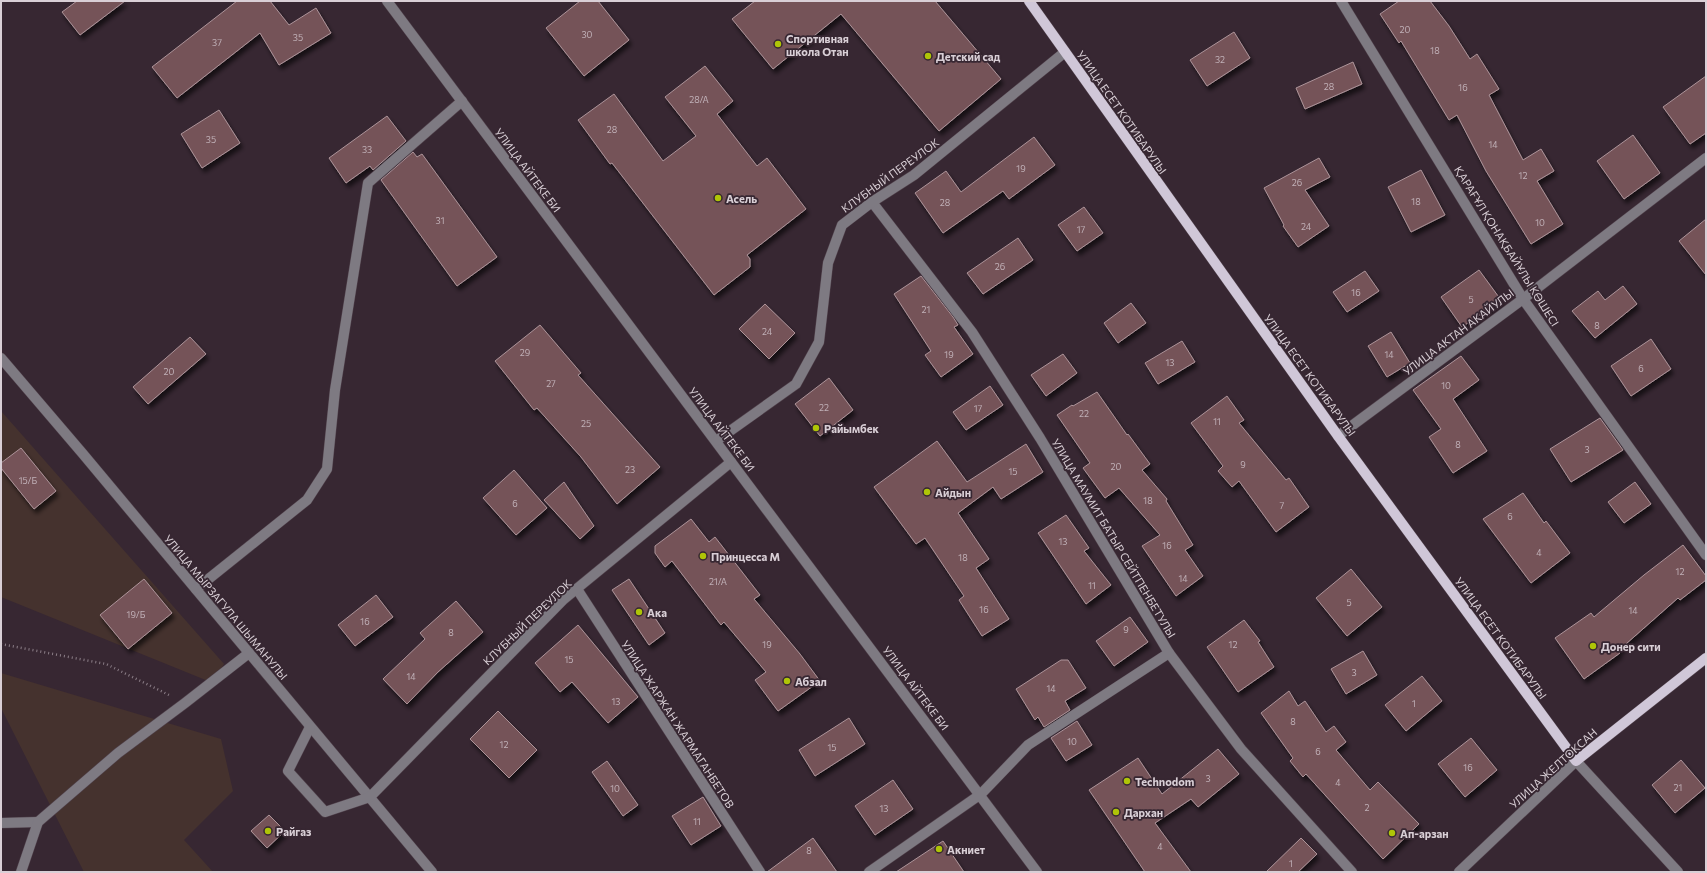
<svg xmlns="http://www.w3.org/2000/svg" width="1707" height="873" font-family="Commissioner,sans-serif">
<style>
.green{fill:#45322e}
.building{fill:#745259;stroke:#ad9499;filter:url(#shadow)}
.lines{fill:none;stroke-linecap:round;stroke-linejoin:round}
.minor-casing{stroke:#51424c;stroke-width:11}
.major-casing{stroke:#51424c;stroke-width:11}
.path{stroke:#8b7e87;stroke-width:2.5;stroke-dasharray:1 3;stroke-linecap:butt}
.minor{stroke:#7e7a82;stroke-width:10}
.major{stroke:#d0c7d8;stroke-width:10}
.poi-dot{fill:#afc507;stroke:#372732;stroke-width:1.5}
.labels{text-anchor:middle;dominant-baseline:central;stroke-width:3.5;stroke-linejoin:round;paint-order:stroke}
.number-label{font-size:9px;fill:#c0b0b7}
.poi-label{font-size:11px;font-weight:bold;fill:#d9cfd6;stroke:#372732;text-anchor:start}
.street-label{font-size:11px;fill:#d9cfd6;stroke:#372732}
</style>
<defs>
<filter id="shadow"><feDropShadow dx="2.5" dy="4.5" stdDeviation="2" flood-color="#0009"/></filter>
</defs>
<rect width="100%" height="100%" fill="#372732"/>
<g class="green">
<path d="M1,411L224,664L213,683L1,597Z"/>
<path d="M1,673L221,739L233,791L184,840L213,872H84L1,708Z"/>
</g>
<g class="building">
<path d="M77,1H125L80,35L62,12Z"/>
<path d="M237,1H270L289,25L316,8L331,33L279,65L260,33L177,98L152,67Z"/>
<path d="M580,1H598L629,40L584,76L546,28Z"/>
<path d="M755,1H935L1001,79L939,131L841,14L773,69L732,19Z"/>
<path d="M1399,1H1430L1449,26L1470,59L1477,54L1499,89L1489,95L1523,160L1541,149L1554,171L1537,181L1563,224L1531,244L1486,171L1457,115L1449,120L1401,41L1399,43L1380,14Z"/>
<path d="M1234,32L1250,58L1207,86L1190,60Z"/>
<path d="M1353,62L1362,84L1305,109L1296,88Z"/>
<path d="M705,66L733,101L717,114L757,166L767,158L806,209L747,255L750,259V267L714,295L612,163L610,164L578,120L614,94L663,161L696,136L665,97Z"/>
<path d="M1706,76V133L1690,144L1663,107Z"/>
<path d="M219,110L240,143L202,168L181,134Z"/>
<path d="M387,116L406,141L373,170L370,166L346,183L329,158Z"/>
<path d="M1633,135L1660,173L1624,199L1597,161Z"/>
<path d="M1034,137L1055,165L1009,199L1003,191L943,233L915,193L946,171L961,192Z"/>
<path d="M413,152L417,157L422,154L497,257L457,286L381,180Z"/>
<path d="M1319,158L1330,177L1305,190L1329,226L1298,247L1283,226L1284,225L1264,188Z"/>
<path d="M1421,170L1445,215L1411,232L1388,187Z"/>
<path d="M1084,207L1103,233L1077,251L1058,225Z"/>
<path d="M1706,219V275L1679,241Z"/>
<path d="M1018,238L1033,260L983,294L967,273Z"/>
<path d="M1479,270L1501,300L1462,327L1441,297Z"/>
<path d="M1365,271L1379,291L1347,312L1333,292Z"/>
<path d="M921,276L953,317L958,325L954,327L973,354L941,377L925,355L931,351L894,294Z"/>
<path d="M1623,286L1637,304L1595,338L1572,311L1598,291L1605,300Z"/>
<path d="M1131,303L1146,323L1118,343L1104,323Z"/>
<path d="M765,304L795,333L769,359L739,329Z"/>
<path d="M540,325L581,373L578,375L660,467L617,504L581,457L537,408L534,410L495,361Z"/>
<path d="M1391,332L1410,363L1387,377L1368,346Z"/>
<path d="M190,337L206,354L148,404L133,387Z"/>
<path d="M1651,339L1671,369L1631,396L1611,366Z"/>
<path d="M1182,341L1195,362L1158,384L1145,363Z"/>
<path d="M1063,354L1077,373L1046,396L1031,375Z"/>
<path d="M1461,356L1479,380L1453,399L1487,451L1453,473L1429,437L1441,429L1413,390Z"/>
<path d="M829,378L853,410L820,436L795,404Z"/>
<path d="M990,386L1003,405L966,430L953,412Z"/>
<path d="M1097,392L1127,435L1128,434L1150,464L1142,470L1167,499L1166,501L1193,545L1185,550L1203,576L1176,596L1142,546L1160,535L1119,488L1105,498L1083,468L1090,463L1057,415L1072,405L1073,406Z"/>
<path d="M1227,396L1244,420L1239,423L1286,480L1289,478L1309,507L1276,532L1239,481L1232,487L1218,471L1223,466L1191,423Z"/>
<path d="M1600,418L1623,450L1571,482L1550,449Z"/>
<path d="M937,441L967,482L1026,444L1043,472L1001,499L993,487L958,513L989,559L976,568L1009,619L982,636L959,600L964,596L925,538L916,544L874,487Z"/>
<path d="M21,448L56,491L34,509L1,468V463Z"/>
<path d="M514,470L547,508L516,535L483,498Z"/>
<path d="M564,482L594,526L580,539L544,500Z"/>
<path d="M1635,482L1651,504L1624,523L1608,502Z"/>
<path d="M1523,493L1544,523L1546,521L1570,553L1531,583L1483,519Z"/>
<path d="M1066,515L1089,548L1084,551L1111,585L1086,604L1038,533Z"/>
<path d="M691,519L709,542L715,537L760,595L754,599L800,654L820,681L778,711L755,680L766,672L724,622L721,625L672,561L665,567L655,553V546Z"/>
<path d="M1683,545L1706,576V580L1680,600L1678,598L1618,651L1620,653L1584,679L1555,638L1591,613L1594,617L1644,575Z"/>
<path d="M1351,569L1382,607L1347,636L1316,598Z"/>
<path d="M144,579L172,613L128,649L100,615Z"/>
<path d="M629,579L665,633L649,645L612,590Z"/>
<path d="M376,595L393,617L355,646L338,625Z"/>
<path d="M456,601L483,632L438,672L407,704L383,679L425,639L420,633Z"/>
<path d="M1130,617L1148,642L1114,666L1096,641Z"/>
<path d="M1244,620L1260,641L1258,642L1274,667L1238,692L1207,647Z"/>
<path d="M578,625L638,697L608,723L572,682L560,692L535,663Z"/>
<path d="M1363,651L1377,675L1346,694L1331,669Z"/>
<path d="M1061,660H1068L1086,688L1065,701L1070,710L1044,727L1038,717L1035,720L1016,689Z"/>
<path d="M1422,676L1442,701L1406,731L1385,705Z"/>
<path d="M1289,691L1298,706L1305,701L1326,732L1334,726L1346,742L1336,750L1370,790L1378,782L1419,824L1383,859L1306,774L1303,777L1290,761L1293,758L1261,713Z"/>
<path d="M498,711L537,750L509,778L470,739Z"/>
<path d="M849,718L865,744L815,776L799,750Z"/>
<path d="M1077,721L1092,745L1066,761L1051,738Z"/>
<path d="M1471,738L1497,770L1465,797L1438,764Z"/>
<path d="M1218,749L1239,774L1198,807L1191,799L1155,823L1191,872H1145L1089,790L1138,758L1162,794Z"/>
<path d="M1681,760L1705,788L1675,813L1652,785Z"/>
<path d="M607,761L638,805L623,816L592,772Z"/>
<path d="M893,780L913,809L875,835L855,806Z"/>
<path d="M703,797L721,826L691,845L672,816Z"/>
<path d="M269,815L285,831L267,848L251,831Z"/>
<path d="M813,838L837,872H767Z"/>
<path d="M1301,838L1317,854L1298,872H1266Z"/>
<path d="M943,841L964,872H896Z"/>
</g>
<g class="lines">
<g class="minor-casing">
<g id="minor">
<path d="M387,1L1037,872"/>
<path d="M1341,1L1523,299L1706,555"/>
<path d="M872,202L972,332L1040,438L1169,653L1241,749L1352,872"/>
<path d="M1,358L83,454L432,872"/>
<path d="M1338,436L1523,299L1706,158"/>
<path d="M716,441L796,384L819,342L828,263L842,225L872,202L914,175L1065,52"/>
<path d="M196,589L307,500L327,469L335,390L368,183L462,101"/>
<path d="M577,589L760,872"/>
<path d="M310,727L288,771L325,812L370,797L563,600L731,462"/>
<path d="M1,823L38,822"/>
<path d="M21,872L38,822L118,753L185,703L249,653"/>
<path d="M869,872L981,794L1028,745L1169,653"/>
<path d="M1459,872L1576,761L1678,872"/>
</g>
</g>
<g class="major-casing">
<path id="major" d="M1029,1L1338,436L1576,761L1706,658"/>
</g>
<path class="path" d="M1,644L106,664L169,695"/>
<use href="#minor" class="minor"/>
<use href="#major" class="major"/>
</g>
<g class="poi-dot">
<circle cx="778" cy="44" r="4"/>
<circle cx="928" cy="56" r="4"/>
<circle cx="718" cy="198" r="4"/>
<circle cx="816" cy="428" r="4"/>
<circle cx="927" cy="492" r="4"/>
<circle cx="703" cy="556" r="4"/>
<circle cx="639" cy="612" r="4"/>
<circle cx="1593" cy="646" r="4"/>
<circle cx="787" cy="681" r="4"/>
<circle cx="1127" cy="781" r="4"/>
<circle cx="1116" cy="812" r="4"/>
<circle cx="268" cy="831" r="4"/>
<circle cx="1392" cy="833" r="4"/>
<circle cx="939" cy="849" r="4"/>
</g>
<g class="labels">
<g class="number-label">
<text x="1405" y="29">20</text>
<text x="587" y="34">30</text>
<text x="298" y="37">35</text>
<text x="217" y="42">37</text>
<text x="1435" y="50">18</text>
<text x="1220" y="59">32</text>
<text x="1329" y="86">28</text>
<text x="1463" y="87">16</text>
<text x="699" y="99">28/А</text>
<text x="612" y="129">28</text>
<text x="211" y="139">35</text>
<text x="1493" y="144">14</text>
<text x="367" y="149">33</text>
<text x="1021" y="168">19</text>
<text x="1523" y="175">12</text>
<text x="1297" y="182">26</text>
<text x="1416" y="201">18</text>
<text x="945" y="202">28</text>
<text x="440" y="220">31</text>
<text x="1540" y="222">10</text>
<text x="1306" y="226">24</text>
<text x="1081" y="229">17</text>
<text x="1000" y="266">26</text>
<text x="1356" y="292">16</text>
<text x="1471" y="299">5</text>
<text x="926" y="309">21</text>
<text x="1597" y="325">8</text>
<text x="767" y="331">24</text>
<text x="525" y="352">29</text>
<text x="949" y="354">19</text>
<text x="1389" y="354">14</text>
<text x="1170" y="362">13</text>
<text x="1641" y="368">6</text>
<text x="169" y="371">20</text>
<text x="551" y="383">27</text>
<text x="1446" y="385">10</text>
<text x="824" y="407">22</text>
<text x="978" y="408">17</text>
<text x="1084" y="413">22</text>
<text x="1217" y="421">11</text>
<text x="586" y="423">25</text>
<text x="1458" y="444">8</text>
<text x="1587" y="449">3</text>
<text x="1243" y="464">9</text>
<text x="1116" y="466">20</text>
<text x="630" y="469">23</text>
<text x="1013" y="471">15</text>
<text x="28" y="480">15/Б</text>
<text x="1148" y="500">18</text>
<text x="515" y="503">6</text>
<text x="1282" y="505">7</text>
<text x="1510" y="516">6</text>
<text x="1063" y="541">13</text>
<text x="1167" y="545">16</text>
<text x="1539" y="552">4</text>
<text x="963" y="557">18</text>
<text x="1680" y="571">12</text>
<text x="1183" y="578">14</text>
<text x="718" y="581">21/А</text>
<text x="1092" y="585">11</text>
<text x="1349" y="602">5</text>
<text x="984" y="609">16</text>
<text x="1633" y="610">14</text>
<text x="136" y="614">19/Б</text>
<text x="365" y="621">16</text>
<text x="1126" y="629">9</text>
<text x="451" y="632">8</text>
<text x="767" y="644">19</text>
<text x="1233" y="644">12</text>
<text x="569" y="659">15</text>
<text x="1354" y="672">3</text>
<text x="411" y="676">14</text>
<text x="1051" y="688">14</text>
<text x="616" y="701">13</text>
<text x="1414" y="703">1</text>
<text x="1293" y="721">8</text>
<text x="1072" y="741">10</text>
<text x="504" y="744">12</text>
<text x="832" y="747">15</text>
<text x="1318" y="751">6</text>
<text x="1468" y="767">16</text>
<text x="1208" y="778">3</text>
<text x="1338" y="782">4</text>
<text x="1678" y="787">21</text>
<text x="615" y="788">10</text>
<text x="1367" y="807">2</text>
<text x="884" y="808">13</text>
<text x="697" y="821">11</text>
<text x="1160" y="846">4</text>
<text x="809" y="850">8</text>
<text x="1291" y="863">1</text>
</g>
<g class="poi-label">
<text x="786" y="38">Спортивная<tspan x="786" dy="13">школа Отан</tspan></text>
<text x="936" y="56">Детский сад</text>
<text x="726" y="198">Асель</text>
<text x="824" y="428">Райымбек</text>
<text x="935" y="492">Айдын</text>
<text x="711" y="556">Принцесса М</text>
<text x="647" y="612">Ака</text>
<text x="1601" y="646">Донер сити</text>
<text x="795" y="681">Абзал</text>
<text x="1135" y="781">Technodom</text>
<text x="1124" y="812">Дархан</text>
<text x="276" y="831">Райгаз</text>
<text x="1400" y="833">Ап-арзан</text>
<text x="947" y="849">Акниет</text>
</g>
<g class="street-label">
<text transform="translate(1122 112) rotate(55)">УЛИЦА ЕСЕТ КОТИБАРУЛЫ</text>
<text transform="translate(528 170) rotate(53)">УЛИЦА АЙТЕКЕ БИ</text>
<text transform="translate(890 175) rotate(-36)">КЛУБНЫЙ ПЕРЕУЛОК</text>
<text transform="translate(1507 246) rotate(58)">ҚАРАҒҰЛ ҚОНАҚБАЙҰЛЫ КӨШЕСІ</text>
<text transform="translate(1458 332) rotate(-37)">УЛИЦА АКТАН АКАЙУЛЫ</text>
<text transform="translate(1310 375) rotate(54)">УЛИЦА ЕСЕТ КОТИБАРУЛЫ</text>
<text transform="translate(722 429) rotate(53)">УЛИЦА АЙТЕКЕ БИ</text>
<text transform="translate(1114 538) rotate(59)">УЛИЦА МАУМИТ БАТЫР СЕЙТПЕНБЕТУЛЫ</text>
<text transform="translate(226 607) rotate(50)">УЛИЦА МЫРЗАГУЛА ШЫМАНУЛЫ</text>
<text transform="translate(527 622) rotate(-44)">КЛУБНЫЙ ПЕРЕУЛОК</text>
<text transform="translate(1501 638) rotate(54)">УЛИЦА ЕСЕТ КОТИБАРУЛЫ</text>
<text transform="translate(916 688) rotate(53)">УЛИЦА АЙТЕКЕ БИ</text>
<text transform="translate(678 724) rotate(57)">УЛИЦА ЖАРЖАН ЖАРМАГАНБЕТОВ</text>
<text transform="translate(1553 768) rotate(-42)">УЛИЦА ЖЕЛТОКСАН</text>
</g>
</g>
<rect width="1707" height="873" fill="none" stroke="#d9cfd6" stroke-width="4"/>
</svg>
